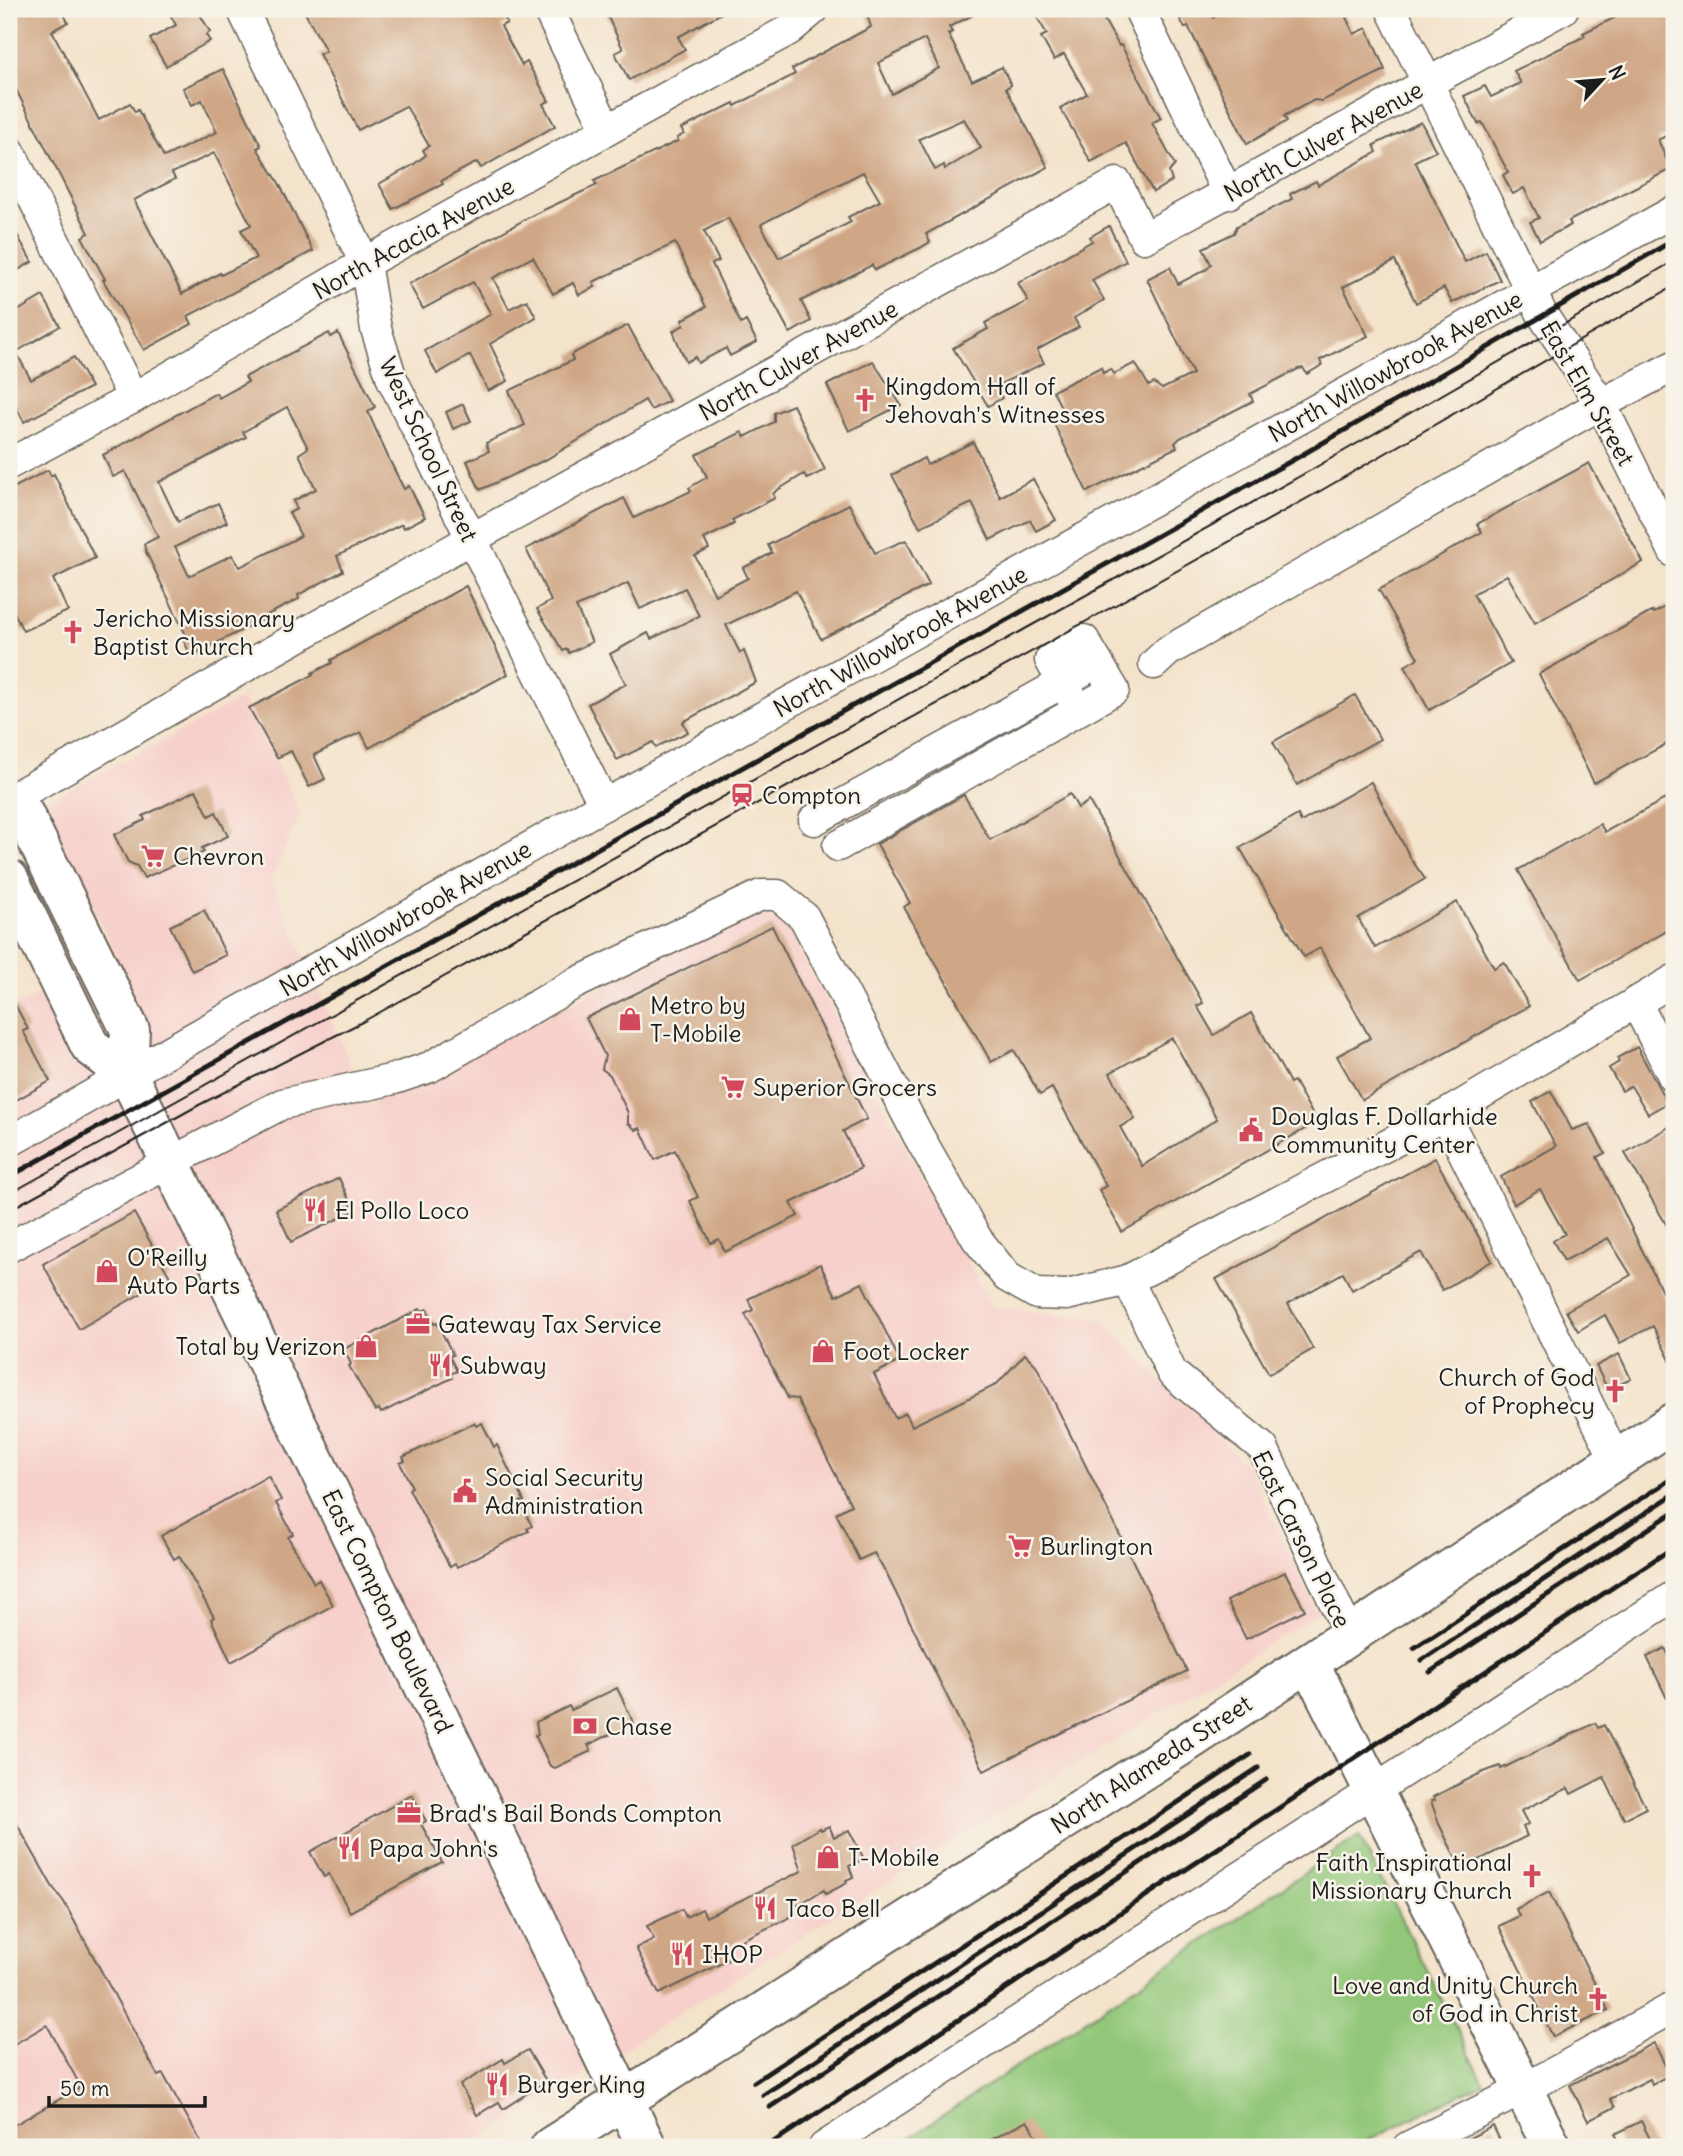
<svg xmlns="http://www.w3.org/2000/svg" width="1683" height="2156" font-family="Delius,sans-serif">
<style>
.built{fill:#f7d0cb}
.green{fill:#92c779;stroke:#57724a;stroke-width:2}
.building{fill:#d0a786;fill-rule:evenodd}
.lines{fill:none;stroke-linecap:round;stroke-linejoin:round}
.minor-casing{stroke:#686259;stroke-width:33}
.major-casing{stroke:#686259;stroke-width:42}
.minor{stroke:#fff;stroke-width:30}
.major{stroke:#fff;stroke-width:38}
.tram{stroke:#1c1c1c;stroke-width:2}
.rail{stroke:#1c1c1c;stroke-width:5}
.labels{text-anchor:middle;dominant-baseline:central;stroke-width:5;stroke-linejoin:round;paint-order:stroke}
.street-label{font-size:24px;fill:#1c1c1c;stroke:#f7f3e8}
.poi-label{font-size:24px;fill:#1c1c1c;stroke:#f7f3e8;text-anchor:start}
</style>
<rect width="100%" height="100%" fill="#f7f3e8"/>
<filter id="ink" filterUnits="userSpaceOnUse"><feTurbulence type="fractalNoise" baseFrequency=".0143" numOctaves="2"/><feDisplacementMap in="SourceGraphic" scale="14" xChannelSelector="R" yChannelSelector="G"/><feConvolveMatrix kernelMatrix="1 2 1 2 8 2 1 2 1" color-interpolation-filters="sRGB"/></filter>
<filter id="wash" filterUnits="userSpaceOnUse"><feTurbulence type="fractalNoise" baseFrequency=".00686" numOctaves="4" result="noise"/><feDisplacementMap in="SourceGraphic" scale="28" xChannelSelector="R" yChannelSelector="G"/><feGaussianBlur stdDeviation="1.57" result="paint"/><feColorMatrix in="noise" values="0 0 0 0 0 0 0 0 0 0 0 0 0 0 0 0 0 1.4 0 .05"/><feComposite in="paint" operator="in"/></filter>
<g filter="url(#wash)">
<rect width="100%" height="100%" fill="#f4e3cb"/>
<path class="built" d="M243,698L301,813L271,879L368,1105L747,915L784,920L992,1307L1102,1320L1249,1469L1318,1613L467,2147H9V1009L117,956L46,812V802Z"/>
<path class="green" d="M1359,1836L1484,2083L1354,2147H897Z"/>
<g id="blocks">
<g class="building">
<path d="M9,9H61L68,22L52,31L99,120L130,103L135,112L138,110L164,157L217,132L202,100L192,105L183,88L223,69L261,146L257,148L279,183L313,251L188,316L192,324L144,350L103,280L105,279L82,237L89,233L9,76ZM214,153L251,225L241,230L256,258L221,275L220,273L182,294L134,200L175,179L172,173Z"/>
<path d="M167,9H197L210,32L206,35L210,41L166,66L150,39L176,25Z"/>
<path d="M303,9H500L507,23L501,26L506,36L522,65L527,62L549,101L543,104L555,126L481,168L477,162L441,181L443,184L393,209L379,184L413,165L426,155L423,150L429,146L406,106L358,130L319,54L326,51Z"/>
<path d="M604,9H729L678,37L685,49L629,80L615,53L623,49Z"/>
<path d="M865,9H985L949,27L952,32L948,34L972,81L1002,67L1011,85L1006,88L1048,167L926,234L930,242L920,248L875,270L872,265L801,301L811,321L790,333L728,218L704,231L719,261L712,264L741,324L746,321L757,342L730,356L726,348L698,363L695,357L686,362L673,331L684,325L682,320L706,307L675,243L593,282L595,287L579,295L573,283L553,294L533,257L493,278L509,309L527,300L536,317L490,344L508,381L488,391L470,355L437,374L425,351L491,314L473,282L423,309L409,284L533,215L597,185L594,181L678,141L677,138L684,134L681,129L734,103L735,106L795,74L792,69L871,27ZM925,39L939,68L892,94L878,63ZM964,119L981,148L945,169L944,165L935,170L919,139ZM863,172L880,201L848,217L851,222L779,258L761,225L763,223Z"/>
<path d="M1032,9H1098L1119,46L1121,45L1161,118L1152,123L1175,165L1169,172L1172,181L1153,192L1126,143L1091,162L1060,108L1087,94L1064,54L1054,60L1041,37L1047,34Z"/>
<path d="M1174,9H1219L1210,14L1213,18L1231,9H1342L1354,34L1367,28L1385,70L1322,101L1314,100L1284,116L1287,121L1247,144L1188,26L1185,28Z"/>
<path d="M1623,9H1674V132L1658,140L1671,169L1569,221L1571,225L1540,241L1530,222L1539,218L1524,188L1513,194L1511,191L1503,175L1508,172L1482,122L1478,124L1464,96L1485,86L1491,97L1521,83L1514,71L1585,36L1583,33L1614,18L1612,14Z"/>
<path d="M1421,122L1436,151L1415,161L1465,262L1486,251L1500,280L1452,303L1444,288L1416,303L1395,261L1343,287L1368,336L1320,360L1322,365L1307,374L1303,368L1298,369L1250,394L1253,401L1180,438L1175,443L1177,447L1087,492L1051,418L1063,411L1053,391L1101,367L1103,373L1111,369L1114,374L1135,363L1149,386L1154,383L1162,389L1193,374L1147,279L1170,267L1178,284L1207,269L1211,264L1203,248L1234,233L1237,226L1292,199L1290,194L1316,181L1318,185L1377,152L1374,145Z"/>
<path d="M9,220L32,262L9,275Z"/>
<path d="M1109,226L1126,261L1092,280L1104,300L1074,318L1079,327L1037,350L1044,363L996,386L1002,398L988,406L953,348L988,329L985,323L1028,301L1018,283L1092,241L1090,237Z"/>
<path d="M43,296L60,326L16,352L31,380L74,357L91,387L24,422L9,394V316Z"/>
<path d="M628,325L669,401L651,410L645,400L547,459L480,490L467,461L489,451L486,443L525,425L509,391L573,360L571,355L576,352Z"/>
<path d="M329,333L331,337L338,333L375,407L368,412L388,457L404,489L409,486L425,517L404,528L402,524L337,556L343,571L298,595L299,599L263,617L264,619L191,656L182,637L186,635L146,552L144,544L158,537L125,471L113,477L103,455L216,393L219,398L248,382L245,377ZM287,407L308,448L299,454L316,489L293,501L297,509L289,513L301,536L240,567L232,555L189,576L175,547L227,522L218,503L178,522L159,482L246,437L243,432Z"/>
<path d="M873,361L901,405L849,431L827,385Z"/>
<path d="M463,404L471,421L453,429L446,412Z"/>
<path d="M793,405L825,470L807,479L804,474L776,491L773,494L775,498L732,520L734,524L704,539L709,549L695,556L715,595L748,578L743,568L772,553L768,545L849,504L875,553L906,540L929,585L821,639L796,591L726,625L740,653L744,651L756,682L683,722L688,732L656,747L653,742L617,760L588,704L626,684L610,654L648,633L651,639L699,616L685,588L640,609L628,583L576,607L592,642L569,653L567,649L563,651L537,609L551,601L526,549L624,498L634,518L691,491L689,488L707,477L696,455L742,432L745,437L774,422V413Z"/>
<path d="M973,442L1000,497L1033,479L1056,520L1036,531L1030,520L990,540L972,503L920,527L892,475L924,458L927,465Z"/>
<path d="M1589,463L1643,562L1535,623L1507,575L1473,594L1511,663L1429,710L1405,666L1418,658L1379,590L1482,532L1477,524Z"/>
<path d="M48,470L51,476L54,474L95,558L53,579L68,611L23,631L9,602V490Z"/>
<path d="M466,586L508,674L369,748L361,732L314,755L325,779L309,787L291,751L277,758L249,708L313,675L312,673L332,663L331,660Z"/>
<path d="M1667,606L1674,620V740L1594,783L1539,674L1653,611L1654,613Z"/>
<path d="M1355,695L1380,739L1297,785L1273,742Z"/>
<path d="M1371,782L1411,859L1425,879L1358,918L1375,948L1457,902L1494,968L1504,962L1529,1006L1362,1100L1337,1056L1370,1038L1320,948L1304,957L1240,848L1298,815L1301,822Z"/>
<path d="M196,790L209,816L216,812L228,836L202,848L204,852L144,878L137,866L128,862L114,835L145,820L143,816Z"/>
<path d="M1070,794L1078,808L1089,801L1203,1003L1197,1006L1214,1035L1251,1013L1290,1083L1294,1081L1317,1122L1122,1232L1099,1190L1106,1186L1052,1088L1040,1095L1014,1050L991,1062L904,907L910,903L877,844L964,795L990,840ZM1172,1038L1217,1119L1142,1166L1120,1127L1135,1119L1110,1073Z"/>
<path d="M1665,799L1674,816V927L1580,980L1518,870L1600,824L1605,832Z"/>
<path d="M204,910L226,955L192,971L170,926Z"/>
<path d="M772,926L867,1119L843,1131L861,1168L791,1203L798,1216L725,1252L719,1239L711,1243L690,1201L698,1197L675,1150L655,1160L640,1128L636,1130L628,1123V1113L610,1075L602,1069L605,1056L586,1018Z"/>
<path d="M9,993L28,1029L23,1031L50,1081L9,1104Z"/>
<path d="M1637,1047L1667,1103L1648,1114L1631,1086L1622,1091L1609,1068L1619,1062L1617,1058Z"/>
<path d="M1551,1091L1572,1130L1589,1124L1605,1153L1597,1157L1674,1316V1368L1653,1326L1620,1343L1605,1315L1578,1331L1566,1311L1631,1275L1608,1238L1564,1261L1553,1241L1565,1234L1540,1189L1514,1204L1501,1177L1556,1146L1532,1102Z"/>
<path d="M1674,1124V1238L1625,1153Z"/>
<path d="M1435,1158L1492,1261L1442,1290L1421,1252L1352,1290L1343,1273L1288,1304L1313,1349L1269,1374L1216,1279Z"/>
<path d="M339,1178L354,1211L291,1242L276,1210Z"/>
<path d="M134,1213L170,1277L79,1329L43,1264Z"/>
<path d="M820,1264L836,1296L862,1283L900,1361L874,1374L895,1418L906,1413L912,1426L996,1385L1025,1354L1036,1365L1187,1671L984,1771L887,1575L874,1553L859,1560L836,1513L851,1505L797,1399L788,1398L745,1314L753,1310L748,1299Z"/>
<path d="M420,1309L422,1311L427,1309L434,1324L437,1323L453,1355L449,1356L457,1371L450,1374L452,1378L381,1413L379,1409L375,1411L349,1366L351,1364L344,1349Z"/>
<path d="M1619,1354L1631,1379L1608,1390L1596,1366Z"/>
<path d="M474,1423L476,1426L482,1423L494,1447L497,1445L524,1501L520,1502L532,1526L527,1529L529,1531L457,1567L455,1564L450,1567L409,1489L412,1487L400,1463L405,1461L403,1457Z"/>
<path d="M268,1476L281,1500L276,1503L293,1534L288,1537L314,1583L319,1580L333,1605L231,1662L211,1619L214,1617L179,1556L174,1559L161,1536Z"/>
<path d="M1285,1572L1305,1610L1246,1639L1227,1601Z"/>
<path d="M1665,1648L1674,1666V1713L1647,1657Z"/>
<path d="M617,1688L634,1723L588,1745L591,1751L555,1768L550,1766L535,1735L538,1734L536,1722L569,1706L571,1710Z"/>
<path d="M1595,1723L1598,1728L1604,1725L1646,1808L1624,1819L1604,1777L1571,1794L1568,1788L1521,1811L1528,1824L1523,1827L1527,1836L1461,1869L1439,1824L1431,1801L1435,1800L1433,1797L1481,1773L1500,1766L1501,1769Z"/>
<path d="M412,1795L426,1821L421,1824L442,1862L350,1912L329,1874L324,1877L310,1852Z"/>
<path d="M9,1810L52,1886L64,1902L158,2076L163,2074L204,2147H9V2128L81,2087L47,2025L9,2047Z"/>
<path d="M829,1826L834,1837L849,1830L864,1859L849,1866L853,1877L846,1880L847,1883L826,1894L824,1890L794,1907L797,1912L787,1919L722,1949L728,1960L659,1994L636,1948L654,1939L647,1926L682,1909L686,1917L702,1909L706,1917L802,1871L793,1844L820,1828L821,1830Z"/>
<path d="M1549,1892L1608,2010L1553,2037L1499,1926L1519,1916L1516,1909Z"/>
<path d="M1654,2043L1670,2075L1652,2084L1650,2079L1610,2099L1615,2107L1588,2121L1570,2085Z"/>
<path d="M528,2050L546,2081L503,2109L499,2102L477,2115L460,2085L503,2059L505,2063Z"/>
<path d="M1027,2121L1044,2147H976Z"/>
<path d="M1641,2121L1654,2147H1622L1615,2134Z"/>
<path d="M1493,2126L1503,2147H1452Z"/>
</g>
</g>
</g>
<g filter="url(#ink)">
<use href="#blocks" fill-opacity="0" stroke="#686259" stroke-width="2"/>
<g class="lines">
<g class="minor-casing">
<g id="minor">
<path d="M242,9L365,263L376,329L392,379L604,805"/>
<path d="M548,9L607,130"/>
<path d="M1139,9L1228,194"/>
<path d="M1391,9L1542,314L1601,404L1674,552"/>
<path d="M9,150L133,398"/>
<path d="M9,464L133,398L365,263L789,30L814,9"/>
<path d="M1154,664L1168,651L1601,404L1674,366"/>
<path d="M9,800L471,539L1117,183L1144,238L1563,9"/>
<path d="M814,820L1080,673"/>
<path d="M838,846L1079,710L1114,690L1084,640L1050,660L1079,710"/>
<path d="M1636,1002L1674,1078"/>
<path d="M1445,1115L1616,1460"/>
<path d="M9,1142L604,805L1674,211"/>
<path d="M9,1247L282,1104L394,1079L430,1067L572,985L761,895H778L804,917L918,1135L977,1239L1007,1277L1037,1294L1067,1295L1128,1280L1445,1115L1674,980"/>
<path d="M1128,1280L1172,1373L1263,1448L1350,1636"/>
<path d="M824,2147L1674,1596"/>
<path d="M1408,2147L1524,2089L1674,2007"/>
</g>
</g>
<g class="major-casing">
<g id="major">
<path d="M9,808L24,814L130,1030L128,1075"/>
<path d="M9,879L90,1046L128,1075L647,2147"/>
<path d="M1309,1662L1552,2147"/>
<path d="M550,2147L1192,1739L1674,1422"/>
</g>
</g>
<use href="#minor" class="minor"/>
<use href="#major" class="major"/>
<g class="tram">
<path d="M9,1194L1311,470L1674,261"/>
<path d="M9,1210L199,1105L364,1021L1076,627L1322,490L1674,286"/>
</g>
<g class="rail">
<path d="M9,1177L1300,456L1674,240"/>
<path d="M1414,1648L1674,1477"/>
<path d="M1422,1660L1674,1494"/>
<path d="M1430,1672L1674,1512"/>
<path d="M754,2082L1250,1755"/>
<path d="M763,2095L1258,1768"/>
<path d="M770,2107L1266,1780"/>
<path d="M766,2147L1674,1547"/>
</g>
</g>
</g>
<defs>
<g id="church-bare" transform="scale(1.89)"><path d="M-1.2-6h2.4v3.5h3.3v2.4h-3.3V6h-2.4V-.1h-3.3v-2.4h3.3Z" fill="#d1495b" stroke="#f7f3e8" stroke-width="2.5" paint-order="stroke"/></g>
<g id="station-bare" transform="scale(1.89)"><path d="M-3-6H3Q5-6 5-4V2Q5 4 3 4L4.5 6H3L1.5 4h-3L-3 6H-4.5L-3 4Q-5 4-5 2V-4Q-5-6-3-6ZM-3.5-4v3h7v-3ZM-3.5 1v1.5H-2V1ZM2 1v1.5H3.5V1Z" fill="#d1495b" stroke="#f7f3e8" stroke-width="2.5" paint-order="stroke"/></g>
<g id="supermarket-bare" transform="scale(1.89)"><path d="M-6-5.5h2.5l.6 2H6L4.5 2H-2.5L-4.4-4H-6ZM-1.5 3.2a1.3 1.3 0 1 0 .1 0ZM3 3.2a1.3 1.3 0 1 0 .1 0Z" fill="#d1495b" stroke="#f7f3e8" stroke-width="2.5" paint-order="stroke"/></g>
<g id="shop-bare" transform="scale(1.89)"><path d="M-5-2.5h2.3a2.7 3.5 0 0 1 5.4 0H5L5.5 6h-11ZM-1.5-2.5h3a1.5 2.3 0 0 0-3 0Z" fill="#d1495b" stroke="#f7f3e8" stroke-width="2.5" paint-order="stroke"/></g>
<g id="civic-bare" transform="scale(1.89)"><path d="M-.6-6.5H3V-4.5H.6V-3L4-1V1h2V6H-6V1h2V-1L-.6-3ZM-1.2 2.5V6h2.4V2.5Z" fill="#d1495b" stroke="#f7f3e8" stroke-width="2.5" paint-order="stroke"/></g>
<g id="restaurant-bare" transform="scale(1.89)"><path d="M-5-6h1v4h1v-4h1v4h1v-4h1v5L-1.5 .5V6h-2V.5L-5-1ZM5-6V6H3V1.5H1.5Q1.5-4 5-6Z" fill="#d1495b" stroke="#f7f3e8" stroke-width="2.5" paint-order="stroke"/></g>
<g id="office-bare" transform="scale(1.89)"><path d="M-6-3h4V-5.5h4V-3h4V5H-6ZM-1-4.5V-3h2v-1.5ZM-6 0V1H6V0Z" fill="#d1495b" stroke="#f7f3e8" stroke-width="2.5" paint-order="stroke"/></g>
<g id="bank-bare" transform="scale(1.89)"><path d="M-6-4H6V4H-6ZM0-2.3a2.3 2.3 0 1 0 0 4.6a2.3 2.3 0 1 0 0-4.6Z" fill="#d1495b" stroke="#f7f3e8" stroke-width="2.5" paint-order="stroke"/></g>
</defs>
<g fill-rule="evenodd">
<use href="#church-bare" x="865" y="400"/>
<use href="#church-bare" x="73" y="632"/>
<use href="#station-bare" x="742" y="795"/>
<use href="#supermarket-bare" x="153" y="856"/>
<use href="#shop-bare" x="630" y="1019"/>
<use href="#supermarket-bare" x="733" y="1087"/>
<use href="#civic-bare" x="1251" y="1130"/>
<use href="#restaurant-bare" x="315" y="1210"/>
<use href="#shop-bare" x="107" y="1271"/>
<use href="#office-bare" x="418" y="1324"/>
<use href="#shop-bare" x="366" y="1346"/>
<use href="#shop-bare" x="823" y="1351"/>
<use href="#restaurant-bare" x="440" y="1365"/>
<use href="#church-bare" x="1615" y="1391"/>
<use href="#civic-bare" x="465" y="1491"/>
<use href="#supermarket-bare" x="1020" y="1546"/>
<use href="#bank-bare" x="585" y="1726"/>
<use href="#office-bare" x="409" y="1813"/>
<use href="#restaurant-bare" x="349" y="1848"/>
<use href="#shop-bare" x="828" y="1857"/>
<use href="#church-bare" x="1532" y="1876"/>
<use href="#restaurant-bare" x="765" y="1908"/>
<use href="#restaurant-bare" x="682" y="1954"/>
<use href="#church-bare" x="1598" y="1999"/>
<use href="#restaurant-bare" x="497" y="2084"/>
</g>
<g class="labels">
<g class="street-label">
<text transform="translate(1323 141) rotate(-29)">North Culver Avenue</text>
<text transform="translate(413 238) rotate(-29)">North Acacia Avenue</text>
<text transform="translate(798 360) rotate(-29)">North Culver Avenue</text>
<text transform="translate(1395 366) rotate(-29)">North Willowbrook Avenue</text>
<text transform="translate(1588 393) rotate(60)">East Elm Street</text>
<text transform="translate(429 449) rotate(65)">West School Street</text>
<text transform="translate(900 641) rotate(-29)">North Willowbrook Avenue</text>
<text transform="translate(405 918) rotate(-30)">North Willowbrook Avenue</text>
<text transform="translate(1302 1539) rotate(64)">East Carson Place</text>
<text transform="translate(388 1611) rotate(64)">East Compton Boulevard</text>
<text transform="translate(1151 1764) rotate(-33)">North Alameda Street</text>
</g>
<g class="poi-label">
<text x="885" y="386">Kingdom Hall of<tspan x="885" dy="28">Jehovah's Witnesses</tspan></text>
<text x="93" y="618">Jericho Missionary<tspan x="93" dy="28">Baptist Church</tspan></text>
<text x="762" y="795">Compton</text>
<text x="173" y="856">Chevron</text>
<text x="650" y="1005">Metro by<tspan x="650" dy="28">T-Mobile</tspan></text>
<text x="753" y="1087">Superior Grocers</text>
<text x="1271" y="1116">Douglas F. Dollarhide<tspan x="1271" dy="28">Community Center</tspan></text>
<text x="335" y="1210">El Pollo Loco</text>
<text x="127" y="1257">O'Reilly<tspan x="127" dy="28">Auto Parts</tspan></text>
<text x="438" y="1324">Gateway Tax Service</text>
<text x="346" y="1346" text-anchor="end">Total by Verizon</text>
<text x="843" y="1351">Foot Locker</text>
<text x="460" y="1365">Subway</text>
<text x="1595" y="1377" text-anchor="end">Church of God<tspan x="1595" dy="28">of Prophecy</tspan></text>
<text x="485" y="1477">Social Security<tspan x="485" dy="28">Administration</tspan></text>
<text x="1040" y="1546">Burlington</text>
<text x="605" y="1726">Chase</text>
<text x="429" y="1813">Brad's Bail Bonds Compton</text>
<text x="369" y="1848">Papa John's</text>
<text x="848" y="1857">T-Mobile</text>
<text x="1512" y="1862" text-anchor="end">Faith Inspirational<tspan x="1512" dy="28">Missionary Church</tspan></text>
<text x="785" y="1908">Taco Bell</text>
<text x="702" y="1954">IHOP</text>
<text x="1578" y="1985" text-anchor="end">Love and Unity Church<tspan x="1578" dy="28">of God in Christ</tspan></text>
<text x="517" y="2084">Burger King</text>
</g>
</g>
<rect width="1683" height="2156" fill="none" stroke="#f7f3e8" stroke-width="35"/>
<g transform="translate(1602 80) rotate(64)" stroke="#f7f3e8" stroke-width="5" paint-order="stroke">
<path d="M0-5L12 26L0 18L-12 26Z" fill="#1c1c1c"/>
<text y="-10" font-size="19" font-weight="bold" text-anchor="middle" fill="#1c1c1c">N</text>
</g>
<path d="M49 2096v10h156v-10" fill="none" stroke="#1c1c1c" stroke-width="3.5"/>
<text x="60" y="2096" font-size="21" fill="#1c1c1c" stroke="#f7f3e8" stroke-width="5" paint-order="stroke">50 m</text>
</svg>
